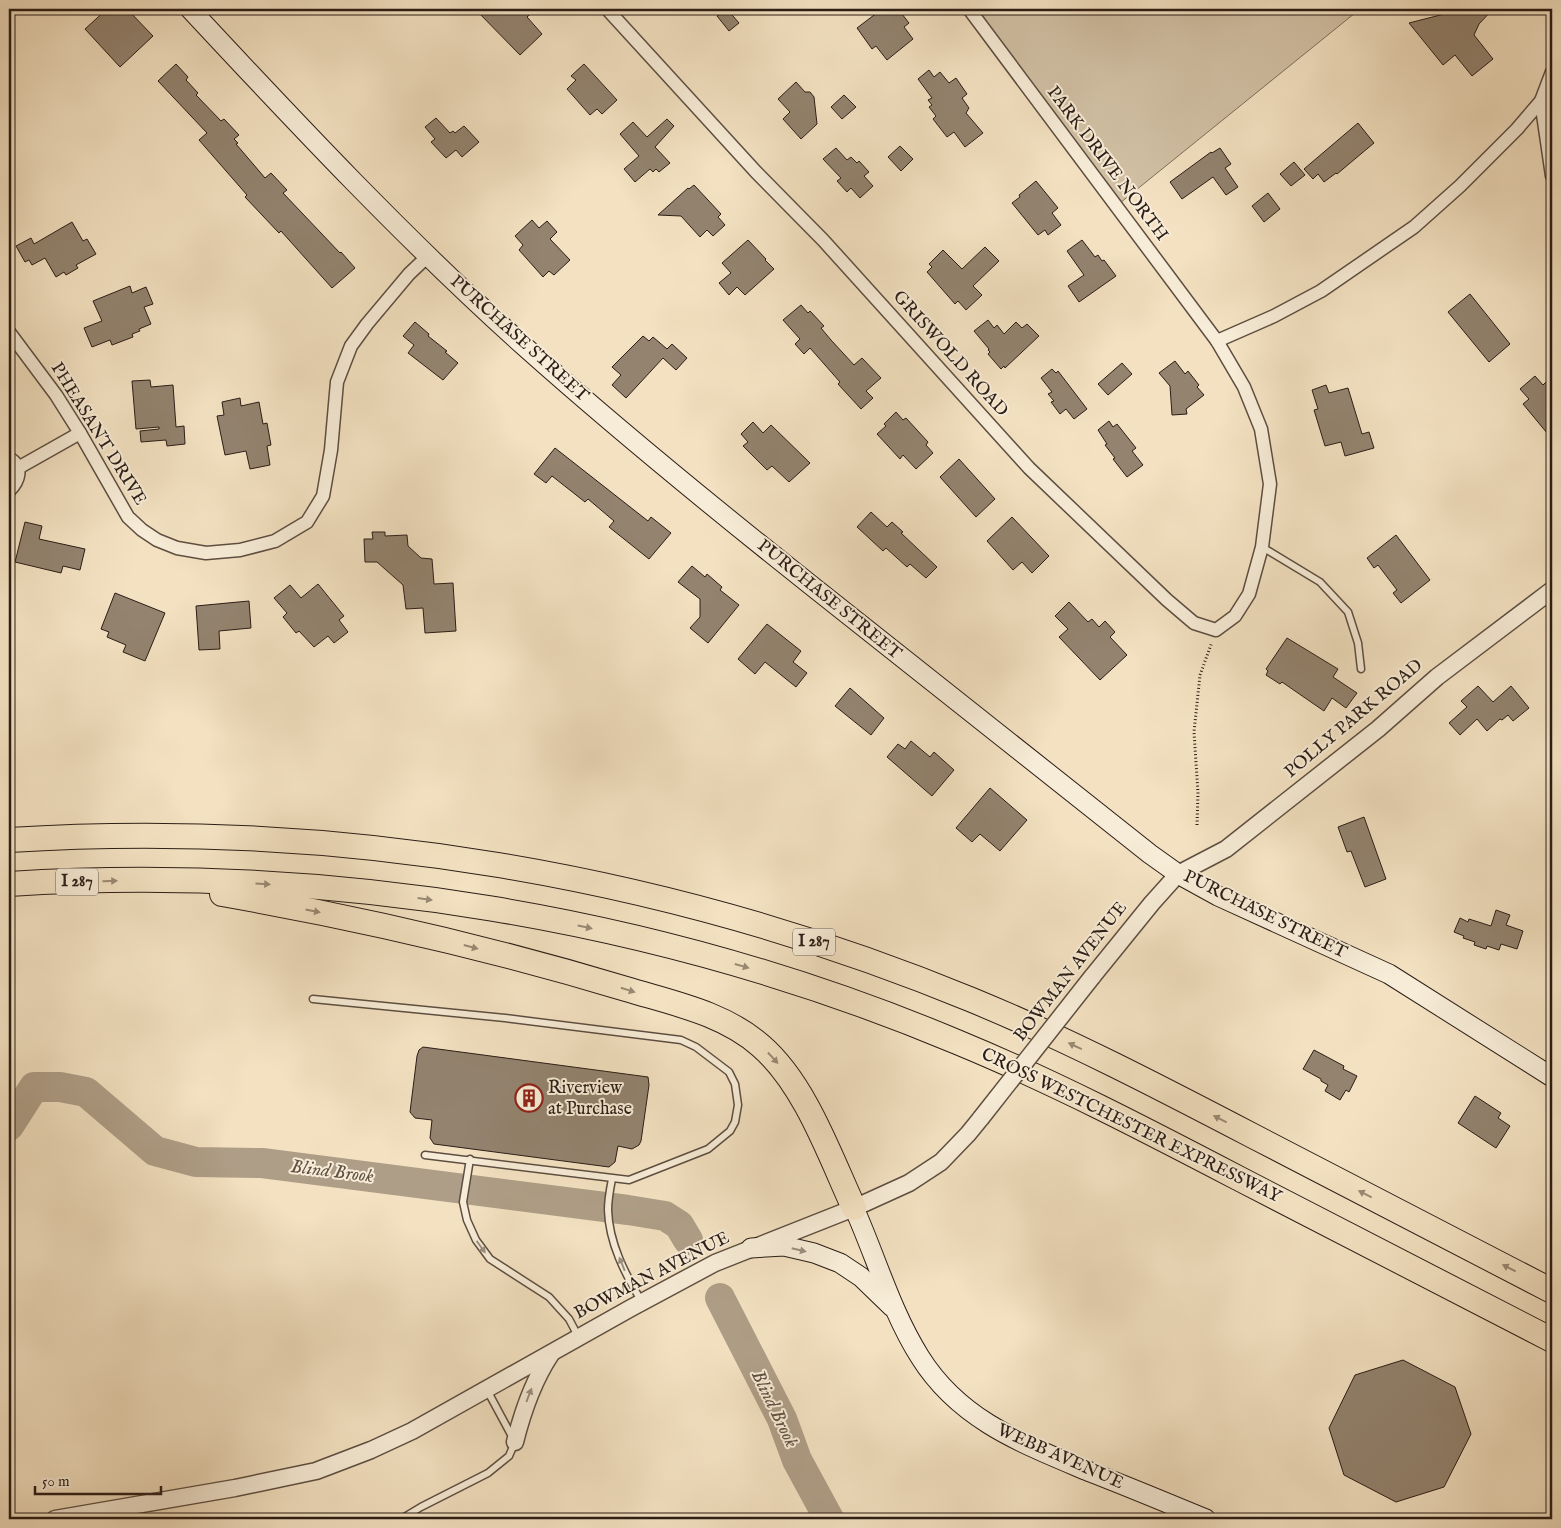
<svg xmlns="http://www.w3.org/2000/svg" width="1561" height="1528" font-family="'IM FELL English',serif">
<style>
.green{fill:#d1c0a4;stroke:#7e6e5d}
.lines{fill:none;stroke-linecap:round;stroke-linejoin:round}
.river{stroke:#af9e87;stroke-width:30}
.building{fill:#93836f;stroke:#2b1d16}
.service-casing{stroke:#5d4e41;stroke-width:9}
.minor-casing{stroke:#5d4e41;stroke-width:15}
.tertiary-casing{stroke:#5d4e41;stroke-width:19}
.secondary-casing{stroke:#2b1d16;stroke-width:21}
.motorway-casing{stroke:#2b1d16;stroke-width:26}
.path{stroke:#2b1d16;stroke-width:3;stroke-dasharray:1 2.5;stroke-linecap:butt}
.service{stroke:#f7ecd7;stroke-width:6}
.minor{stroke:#f7ecd7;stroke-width:12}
.tertiary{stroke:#f7ecd7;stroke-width:16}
.secondary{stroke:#f7ecd7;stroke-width:19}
.motorway{stroke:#f3e1c1;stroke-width:24}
.tertiary-bridge-casing{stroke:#5d4e41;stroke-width:19;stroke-linecap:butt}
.tertiary-bridge{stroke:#f7ecd7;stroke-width:16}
.oneway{fill:#998974}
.oneway2{fill:#9b8f80}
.labels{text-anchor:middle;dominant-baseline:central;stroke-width:4;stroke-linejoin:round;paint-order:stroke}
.shield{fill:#f7ecd7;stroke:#685b50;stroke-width:1}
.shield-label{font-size:16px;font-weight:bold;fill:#2b1d16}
.street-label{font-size:18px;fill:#2b1d16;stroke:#f7ecd7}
.poi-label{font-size:18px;fill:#2b1d16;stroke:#f7ecd7;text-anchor:start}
.water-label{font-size:19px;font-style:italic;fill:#605143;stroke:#f7ecd7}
</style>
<rect width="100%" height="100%" fill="#f3e1c1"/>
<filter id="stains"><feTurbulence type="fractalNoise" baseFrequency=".004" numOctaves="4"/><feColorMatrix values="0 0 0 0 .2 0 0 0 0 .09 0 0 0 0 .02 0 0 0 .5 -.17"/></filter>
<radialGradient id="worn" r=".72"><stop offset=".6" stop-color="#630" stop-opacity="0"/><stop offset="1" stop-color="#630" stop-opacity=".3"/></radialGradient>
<path class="green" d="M966,9H1360L1120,203Z"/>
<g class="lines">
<g class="river">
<path d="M9,1126L34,1087H60L86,1092L155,1151L196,1162L262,1163L628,1210L665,1216L679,1225L688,1240"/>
<path d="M720,1298L782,1419L797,1460L829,1519"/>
</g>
</g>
<g class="building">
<path d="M107,9H127L153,36L120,67L85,29Z"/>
<path d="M475,9H536L527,17L542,34L520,55Z"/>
<path d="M727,9L739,23L729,31L717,16Z"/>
<path d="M882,9H898L909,23L904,27L913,39L887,60L876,46L872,49L857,28Z"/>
<path d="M1464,9H1493L1479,24L1474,35L1493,59L1472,76L1455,55L1443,65L1409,23Z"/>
<path d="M176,64L188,77L186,80L198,93L196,95L221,121L224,119L239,135L234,139L238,143L236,144L265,178L271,173L287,190L283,193L340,253L341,252L355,268L332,288L281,231L279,233L245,197L247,195L199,140L207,133L158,81Z"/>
<path d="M584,64L617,100L602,114L597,109L590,115L567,89L576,80L571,76Z"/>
<path d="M929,70L934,77L940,72L949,83L956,78L967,94L962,98L969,108L966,113L983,133L965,147L954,132L947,137L933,119L936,116L929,107L932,105L928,100L932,98L918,79Z"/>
<path d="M796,82L805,92H810L814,97L817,124L801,139L783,119L790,112L778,99Z"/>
<path d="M844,95L856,107L842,119L831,107Z"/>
<path d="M436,118L450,133L453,131L455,133L464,126L479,142L462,157L456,150L446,158L431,142L435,139L425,127Z"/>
<path d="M667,119L674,126L655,147L670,163L659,172L656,169L653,172L650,169L635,182L624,169L639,156L620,134L633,122L647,137Z"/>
<path d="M1358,123L1374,143L1337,174L1336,173L1324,182L1318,174L1313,179L1304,169Z"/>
<path d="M900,146L913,159L901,171L888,157Z"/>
<path d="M836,148L847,160L851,157L857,163L859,161L869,172L864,176L873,186L860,198L851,188L847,192L837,181L841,178L823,159Z"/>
<path d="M1220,148L1231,164L1225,168L1238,187L1226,195L1213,177L1182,199L1170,182L1211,152L1212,153Z"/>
<path d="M1294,162L1305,175L1291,186L1280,174Z"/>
<path d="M1036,181L1058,208L1052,213L1061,225L1048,235L1045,230L1038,235L1012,203L1020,197L1019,195Z"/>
<path d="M694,185L721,214L718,217L725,225L713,236L707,230L700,237L681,216L658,215L688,188L689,189Z"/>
<path d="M1268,193L1280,209L1264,222L1252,206Z"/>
<path d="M532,220L539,228L547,221L557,232L550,239L570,260L554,275L549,271L543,277L519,250L523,245L515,236Z"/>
<path d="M72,222L83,241L87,239L96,254L76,265L78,268L66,275L64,272L56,277L45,258L32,265L29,260L25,262L16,246L31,238L34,244Z"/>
<path d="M748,240L766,259L765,260L774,269L745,295L737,287L729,295L719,283L731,273L722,263Z"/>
<path d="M1082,240L1095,257L1098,255L1102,261L1104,260L1116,276L1079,302L1068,286L1084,275L1067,251Z"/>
<path d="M985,247L999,261L973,286L982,295L966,310L958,301L955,304L927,272L932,267L929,264L943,250L962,269Z"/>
<path d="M130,286L132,293L146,287L153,304L144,307L151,324L139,329L140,331L132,334L133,337L112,345L110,340L92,347L84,328L102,321L93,301Z"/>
<path d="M1470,294L1510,344L1489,362L1448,312Z"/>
<path d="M801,305L808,313L810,311L824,326L821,328L831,340L854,365L862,358L881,378L866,391L873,398L861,409L838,384L840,382L810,348L804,354L795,344L800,339L783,320Z"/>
<path d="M988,320L994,328L997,325L1004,334L1016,322L1022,328L1027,324L1039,336L1005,368L1004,366L1001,369L988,354L990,352L988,350L989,349L974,331Z"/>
<path d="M415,322L429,334L428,336L447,351L445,352L458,363L443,380L408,353L414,345L403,336Z"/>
<path d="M643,336L649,341L653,337L667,349L672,344L687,358L676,370L663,358L626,398L612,385L621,375L612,367Z"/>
<path d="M1175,361L1185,374L1188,371L1199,385L1197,387L1204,395L1186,409L1187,414L1172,415L1170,386L1159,373Z"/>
<path d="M1122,363L1132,374L1108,395L1098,384Z"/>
<path d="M1052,369L1056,373L1058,371L1087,409L1074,419L1066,409L1060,414L1051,402L1054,401L1048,394L1052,392L1041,378Z"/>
<path d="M1535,376L1543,385L1546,382L1552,389V439L1523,404L1529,399L1520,389Z"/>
<path d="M150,380L151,387L173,385L176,427L184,426L185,444L167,446L166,440L141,442L140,431L159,429V427L136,429L132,381Z"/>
<path d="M1326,385L1329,393L1348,388L1362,434L1369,432L1374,448L1345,456L1341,442L1325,446L1314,410L1318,409L1312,390Z"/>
<path d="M240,398L241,406L259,402L263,424L267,423L271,445L267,446L270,465L250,469L246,451L225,455L217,416L224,415L222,402Z"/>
<path d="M896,412L903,420L906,418L928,442L926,445L933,453L916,469L903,455L900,459L877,434L886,426L884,424Z"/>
<path d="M1109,421L1113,427L1117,424L1136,448L1132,451L1143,465L1127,477L1113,459L1115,458L1105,445L1107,444L1098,430Z"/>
<path d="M753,422L763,433L771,425L810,463L789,482L772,466L767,470L743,446L748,442L741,434Z"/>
<path d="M555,448L648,521L651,517L671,533L649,559L609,527L614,521L588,499L585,502L552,476L546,483L534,474Z"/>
<path d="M959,459L995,499L976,517L940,477Z"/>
<path d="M871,512L887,527L892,522L903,532L901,533L937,567L926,578L910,564L907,567L886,548L883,551L857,527Z"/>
<path d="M1012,517L1049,556L1032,573L1022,562L1013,570L987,541Z"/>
<path d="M25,522L42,526L39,539L85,549L80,570L63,566L61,573L15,562Z"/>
<path d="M372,532H385V536L407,535L408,546L421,558L432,559L434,584L453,583L456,631L425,633L423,608L406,609L403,585L377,562H365L364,539H373Z"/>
<path d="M1396,535L1430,580L1401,603L1393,593L1397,590L1378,565L1374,568L1367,558Z"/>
<path d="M692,566L705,577L707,574L722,587L720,590L739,605L708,643L690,628L700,617V599L678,582Z"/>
<path d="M318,584L344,616L339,620L348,632L334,643L328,636L314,647L299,631L296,633L283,617L287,613L274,598L290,585L301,598Z"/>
<path d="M115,593L165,613L145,661L123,652L126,645L107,637L109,632L101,629Z"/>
<path d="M249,601L251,628L219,631L220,649L199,650L196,606Z"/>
<path d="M1069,602L1088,622L1092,619L1099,627L1105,621L1115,632L1110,637L1127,655L1100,680L1059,637L1068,629L1055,616Z"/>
<path d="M767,624L801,651L793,662L807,673L796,687L765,662L755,674L738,659Z"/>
<path d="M1287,638L1338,669L1333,677L1357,693L1346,708L1332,698L1324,711L1282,682L1280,684L1266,675L1268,671L1266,669Z"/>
<path d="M1478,686L1493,702L1511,686L1529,708L1513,721L1508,715L1502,720L1500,719L1487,731L1477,719L1460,735L1449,723L1467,707L1461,701Z"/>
<path d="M850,688L884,718L871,735L835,706Z"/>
<path d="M911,741L930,757L934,752L954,770L932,796L887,757L898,744L905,749Z"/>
<path d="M990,788L1027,820L1000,851L980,834L972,842L956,828Z"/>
<path d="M1364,817L1386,879L1365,887L1351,851L1347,852L1338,827Z"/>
<path d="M1496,910L1510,915L1506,925L1523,931L1517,949L1501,944L1499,950L1487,946L1486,949L1474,945L1475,942L1463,938L1464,936L1454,932L1460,918L1468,922L1469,919L1491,926Z"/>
<path d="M423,1047L648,1077L649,1085L641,1141L639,1145L632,1149L618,1146L615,1162L609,1167L434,1144L430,1138L432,1120L415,1118L410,1112L417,1056L419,1050Z"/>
<path d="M1314,1050L1344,1066L1343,1069L1357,1076L1349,1092L1346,1090L1340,1100L1325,1091L1328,1085L1321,1081V1079L1303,1069Z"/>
<path d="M1475,1096L1501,1113L1498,1118L1510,1126L1496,1148L1458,1123Z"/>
<path d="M1403,1360L1455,1387L1471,1434L1444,1487L1396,1502L1344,1475L1329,1428L1355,1375Z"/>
</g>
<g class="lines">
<g class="service-casing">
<g id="service">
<path d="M1262,547L1320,582L1348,612L1358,643L1361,669"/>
<path d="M313,999L505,1018L681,1040L696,1047L729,1072L735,1084L738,1105L735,1122L730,1131L708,1149L629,1180L425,1155"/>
<path d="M470,1159L463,1202L467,1220L476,1240L490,1259L549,1297L569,1319L578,1336"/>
<path d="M612,1179C610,1189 608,1200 608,1210C609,1243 625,1274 642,1302"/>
<path d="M401,1519L421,1507L488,1473L509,1456L515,1442L487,1390"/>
</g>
</g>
<g class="minor-casing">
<g id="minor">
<path d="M607,9L756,172L823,240L1029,468L1167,600L1194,623L1216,630L1235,616L1249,594L1262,547L1270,484L1261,429L1244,387L1217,341L969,9"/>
<path d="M1552,72L1541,101L1552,176"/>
<path d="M9,332L56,395L80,433L128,517L142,530L157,540L177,548L206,553L240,550L275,541L307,522L323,496L331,450L337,382L351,346L367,324L409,274L428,256"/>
<path d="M1217,341L1274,316L1321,291L1414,227L1460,186L1517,129L1541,101"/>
<path d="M9,458C24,467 19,481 9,491"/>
<path d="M18,468L80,433"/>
</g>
</g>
<g class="tertiary-casing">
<g id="tertiary">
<path d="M1092,977L1152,903L1178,874L1226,849L1378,729L1437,677L1552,590"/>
<path d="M515,1442C523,1410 533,1381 551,1354"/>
<path d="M55,1519L235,1488L316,1471L371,1450L412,1431L631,1308L715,1263L854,1208L909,1183L941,1162L968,1134L981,1118"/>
</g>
</g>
<g class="secondary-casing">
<g id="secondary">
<path d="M190,9C298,125 407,241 525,347C618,430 715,509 812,586C924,676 1037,765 1150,854L1178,874L1218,896L1389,974L1552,1077"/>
<path d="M854,1208C876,1257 891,1311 920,1357C960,1421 1024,1444 1090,1472C1129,1487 1167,1503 1206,1519"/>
<path d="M751,1248L784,1246L814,1253L840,1263L861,1277L892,1307"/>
</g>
</g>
<g class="motorway-casing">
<g id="motorway">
<path d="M9,840C337,819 669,875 972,1000C1069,1040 1161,1088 1253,1136C1353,1188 1453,1239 1552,1291"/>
<path d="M9,884C331,864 659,917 957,1042C1054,1082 1146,1130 1238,1178C1343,1232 1448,1286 1552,1340"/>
<path d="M222,894C359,918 494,949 626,989C672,1003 724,1013 761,1046C805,1084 830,1156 854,1208"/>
</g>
</g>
<path class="path" d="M1197,825L1198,793L1194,732L1200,675L1212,642"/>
<use href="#service" class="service"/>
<use href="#minor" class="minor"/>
<use href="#tertiary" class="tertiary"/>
<use href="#secondary" class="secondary"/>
<use href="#motorway" class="motorway"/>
<g class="tertiary-bridge-casing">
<path id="tertiary-bridge" d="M981,1118L1092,977"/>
</g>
<use href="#tertiary-bridge" class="tertiary-bridge"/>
</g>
<defs><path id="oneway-solid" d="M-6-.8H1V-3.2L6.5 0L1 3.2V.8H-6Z" transform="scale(1.25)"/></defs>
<g class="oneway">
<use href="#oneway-solid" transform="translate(110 881) rotate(-1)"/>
<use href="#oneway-solid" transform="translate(263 884) rotate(3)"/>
<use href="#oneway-solid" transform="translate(425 899) rotate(8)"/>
<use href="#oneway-solid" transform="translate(313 911) rotate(11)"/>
<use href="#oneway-solid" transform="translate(585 927) rotate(12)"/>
<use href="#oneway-solid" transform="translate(471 947) rotate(15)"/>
<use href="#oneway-solid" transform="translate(742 966) rotate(16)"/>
<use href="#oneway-solid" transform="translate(628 990) rotate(17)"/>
<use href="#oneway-solid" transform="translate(1075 1046) rotate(-155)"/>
<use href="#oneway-solid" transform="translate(773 1058) rotate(47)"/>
<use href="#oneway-solid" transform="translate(1220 1119) rotate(-153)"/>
<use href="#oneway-solid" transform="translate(1365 1194) rotate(-153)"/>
<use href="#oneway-solid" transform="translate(1509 1268) rotate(-153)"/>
</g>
<g class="oneway2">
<use href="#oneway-solid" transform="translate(481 1247) rotate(54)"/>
<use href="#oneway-solid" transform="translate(799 1250) rotate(13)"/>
<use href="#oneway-solid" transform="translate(622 1264) rotate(-112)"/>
<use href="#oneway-solid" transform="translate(529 1395) rotate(-69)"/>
</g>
<defs>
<g id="building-ring" transform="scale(1.4375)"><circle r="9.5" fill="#f7ecd7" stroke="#8f2418" stroke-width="1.5"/><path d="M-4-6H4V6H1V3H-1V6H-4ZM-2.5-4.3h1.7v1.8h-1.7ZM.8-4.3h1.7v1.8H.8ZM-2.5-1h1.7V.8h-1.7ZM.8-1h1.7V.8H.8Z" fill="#8f2418"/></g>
</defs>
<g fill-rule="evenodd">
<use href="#building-ring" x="529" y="1098"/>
</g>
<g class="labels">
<g class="shield">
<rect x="56" y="868.5" width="42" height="27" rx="4"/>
<rect x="793" y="928.5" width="42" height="27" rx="4"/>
</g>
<g class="shield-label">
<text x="77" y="882">I 287</text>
<text x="814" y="942">I 287</text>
</g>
<g class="street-label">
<text transform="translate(1107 164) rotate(53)">PARK DRIVE NORTH</text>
<text transform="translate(519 339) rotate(42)">PURCHASE STREET</text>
<text transform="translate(950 354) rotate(48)">GRISWOLD ROAD</text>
<text transform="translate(98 434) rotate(58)">PHEASANT DRIVE</text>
<text transform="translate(829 600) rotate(39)">PURCHASE STREET</text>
<text transform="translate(1354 719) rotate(-40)">POLLY PARK ROAD</text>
<text transform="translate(1265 915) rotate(26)">PURCHASE STREET</text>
<text transform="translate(1071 972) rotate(-52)">BOWMAN AVENUE</text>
<text transform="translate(1131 1126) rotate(26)">CROSS WESTCHESTER EXPRESSWAY</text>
<text transform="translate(652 1276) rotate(-27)">BOWMAN AVENUE</text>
<text transform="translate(1060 1457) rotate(24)">WEBB AVENUE</text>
</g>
<g class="poi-label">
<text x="548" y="1088">Riverview<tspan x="548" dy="21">at Purchase</tspan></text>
</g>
<g class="water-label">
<text transform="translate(332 1172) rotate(7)">Blind Brook</text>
<text transform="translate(774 1409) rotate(64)">Blind Brook</text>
</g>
</g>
<rect width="1561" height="1528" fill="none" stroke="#f3e1c1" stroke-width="30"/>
<rect x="10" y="10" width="1541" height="1508" fill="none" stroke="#2b1d16" stroke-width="2.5"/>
<rect x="15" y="15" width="1531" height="1498" fill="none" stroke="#2b1d16"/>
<path d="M35 1486v8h126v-8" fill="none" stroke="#2b1d16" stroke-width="2.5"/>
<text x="42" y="1486" font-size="15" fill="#2b1d16" stroke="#f7ecd7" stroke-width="4" paint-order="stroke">50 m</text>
<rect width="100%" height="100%" filter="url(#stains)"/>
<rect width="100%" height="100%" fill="url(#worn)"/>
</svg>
